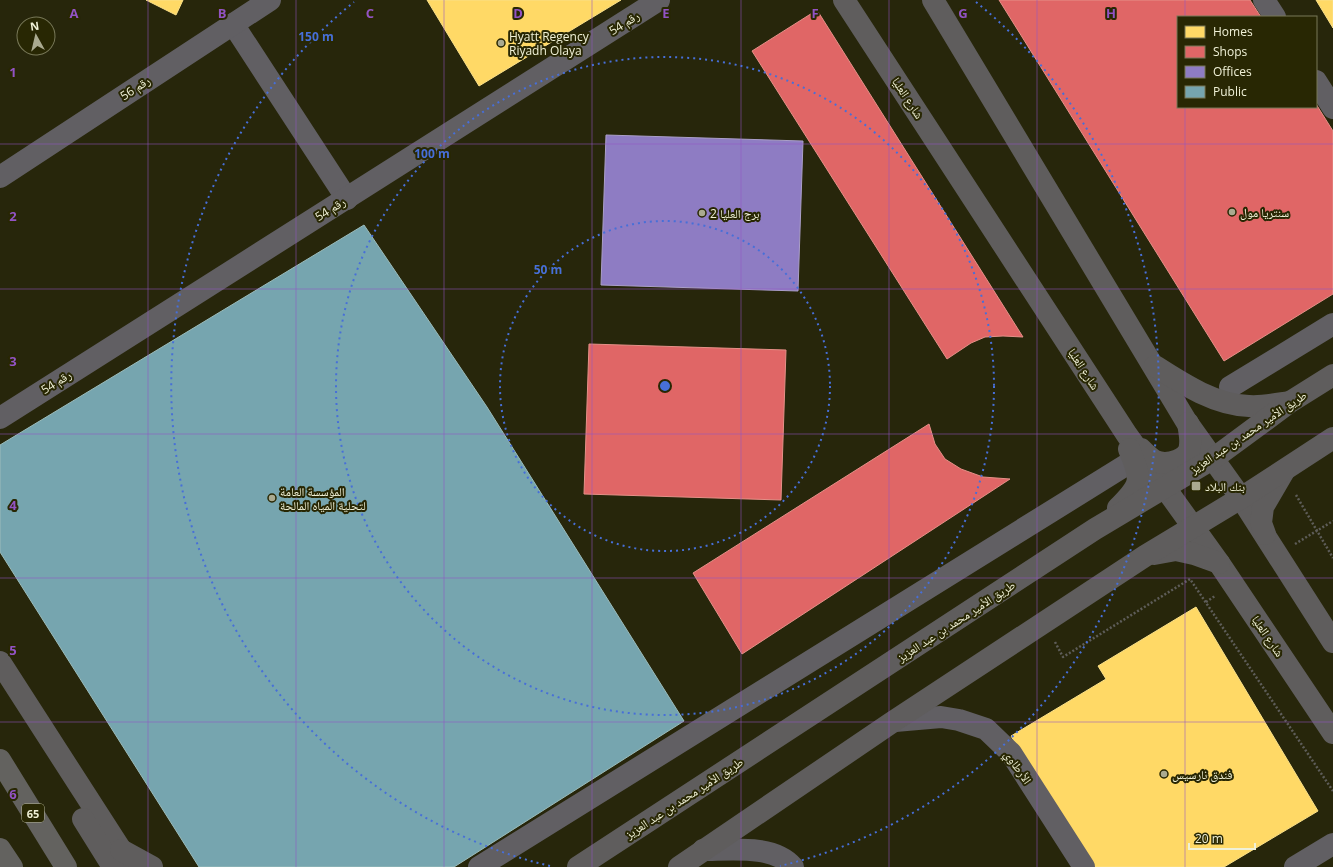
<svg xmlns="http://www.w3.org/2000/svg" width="1333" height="867" font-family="'Open Sans','Noto Naskh Arabic',sans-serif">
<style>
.homes{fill:#ffd966;stroke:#fae088}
.shops{fill:#e06666;stroke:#e59088}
.offices{fill:#8e7cc3;stroke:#ab9fc9}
.public{fill:#76a5af;stroke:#9bbcbb}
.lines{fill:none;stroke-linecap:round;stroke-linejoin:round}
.path{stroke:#5e5d59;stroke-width:2.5;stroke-dasharray:2 2;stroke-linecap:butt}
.minor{stroke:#615f63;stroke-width:22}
.major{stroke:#5f5d5d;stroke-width:22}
.highway{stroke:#63625f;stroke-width:22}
.grid{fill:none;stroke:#9253c4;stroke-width:1;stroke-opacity:0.55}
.ring{fill:none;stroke:#476fd8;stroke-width:2;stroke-dasharray:2 4}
.poi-dot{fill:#aaaa90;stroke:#282703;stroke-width:1.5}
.labels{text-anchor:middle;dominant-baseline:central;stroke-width:4;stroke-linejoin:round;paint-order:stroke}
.shield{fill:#282703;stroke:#b4b497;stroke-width:1}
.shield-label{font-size:11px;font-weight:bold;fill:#f0f1d7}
.street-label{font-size:12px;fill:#f0f1d7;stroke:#282703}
.poi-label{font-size:12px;fill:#f0f1d7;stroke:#282703;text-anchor:start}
.grid-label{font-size:13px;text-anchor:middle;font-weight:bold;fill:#9253c4;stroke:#282703;stroke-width:4;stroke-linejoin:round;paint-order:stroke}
.centre{fill:#476fd8;stroke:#282703;stroke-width:2}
.ring-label{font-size:12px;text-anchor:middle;font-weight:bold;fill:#476fd8;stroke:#282703;stroke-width:4;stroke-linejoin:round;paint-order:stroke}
</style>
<rect width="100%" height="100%" fill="#27260b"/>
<g class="homes">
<path d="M146,0H183L176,15Z"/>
<path d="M427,0H621L479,86Z"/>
<path d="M1316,0H1333V28Z"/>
<path d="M1196,607L1318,811L1224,867H1089L1011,736L1106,679L1098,666Z"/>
</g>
<g class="shops">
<path d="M999,0H1250L1261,17H1178V107H1316V104L1333,131V294L1224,361Z"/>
<path d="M817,10L1023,337L1003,336L985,337L971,343L947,359L752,51Z"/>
<path d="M589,344L786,350L781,500L584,494Z"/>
<path d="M929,424L935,444L945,459L961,469L983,477L1010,479L742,654L693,573Z"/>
</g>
<path class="offices" d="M606,135L803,141L798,291L601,285Z"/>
<path class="public" d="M364,225L487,407L684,721L454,867H199L0,552V445Z"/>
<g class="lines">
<g class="path">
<path d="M1296,495L1333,558"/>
<path d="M1295,544L1333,521"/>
<path d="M1206,602L1215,596"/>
<path d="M1055,642L1063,657L1190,579L1333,791"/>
</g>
<g class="minor">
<path d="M1264,0L1275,17"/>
<path d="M233,24L347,199"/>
<path d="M1316,81L1333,108"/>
<path d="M0,177L270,0"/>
<path d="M1230,387L1333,324"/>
<path d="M0,418L659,0"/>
<path d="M895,721L941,717L959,720L986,729L1011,753L1084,867"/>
<path d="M703,850C729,850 774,844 793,867"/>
<path d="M479,867L1134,460"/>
<path d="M1295,867L1333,844"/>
</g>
<g class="major">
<path d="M844,0L1127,435L1219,563L1333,733"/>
<path d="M933,0L1186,421L1241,498L1333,642"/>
<path d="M1155,366C1183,384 1215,405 1249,406C1262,407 1276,404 1289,402"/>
<path d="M1141,449C1145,453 1150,458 1155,461C1167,466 1190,460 1190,445C1191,438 1189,430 1188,423"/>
<path d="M1118,508C1141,485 1143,481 1129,449"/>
<path d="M1265,534L1261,523L1263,507L1284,471"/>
<path d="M1154,554L1176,550L1194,554L1219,563"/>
<path d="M0,662L132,867"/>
<path d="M83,819L113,867"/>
<path d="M121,850L152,867"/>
<path d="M578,867L1095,529L1214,458L1290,402L1333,375"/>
<path d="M679,867L891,723L1145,556L1241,498L1333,438"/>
</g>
<g class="highway">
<path d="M0,760L66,867"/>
<path d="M0,849L12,867"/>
</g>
</g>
<path class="grid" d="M148,0V867M296,0V867M444,0V867M592,0V867M741,0V867M889,0V867M1037,0V867M1185,0V17M1185,107V867M0,144H1333M0,289H1333M0,434H1333M0,578H1333M0,722H1333"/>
<g class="ring">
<circle cx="665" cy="386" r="165"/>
<circle cx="665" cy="386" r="329"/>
<path d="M550 866A494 494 0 0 1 354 2M976 2A494 494 0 0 1 780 866"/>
</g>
<g class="poi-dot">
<circle cx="501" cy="43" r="4"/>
<circle cx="1232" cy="212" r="4"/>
<circle cx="702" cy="213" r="4"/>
<rect x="1191" y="481" width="10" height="10" rx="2"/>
<circle cx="272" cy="498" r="4"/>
<circle cx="1164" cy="774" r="4"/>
</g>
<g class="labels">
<rect class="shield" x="22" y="804" width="22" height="18" rx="3"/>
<g class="shield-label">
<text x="33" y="813">65</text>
</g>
<g class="street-label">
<text transform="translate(624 23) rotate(-32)">رقم 54</text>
<text transform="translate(135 88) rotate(-33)">رقم 56</text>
<text transform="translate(908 98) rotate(57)">شارع العليا</text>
<text transform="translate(330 209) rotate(-32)">رقم 54</text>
<text transform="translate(1084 369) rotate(57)">شارع العليا</text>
<text transform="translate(56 382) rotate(-32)">رقم 54</text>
<text transform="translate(1248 432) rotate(-34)">طريق الأمير محمد بن عبد العزيز</text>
<text transform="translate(956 621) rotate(-33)">طريق الأمير محمد بن عبد العزيز</text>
<text transform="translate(1268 636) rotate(56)">شارع العليا</text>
<text transform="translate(1018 767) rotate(55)">الأرطاوي</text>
<text transform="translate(684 798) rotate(-33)">طريق الأمير محمد بن عبد العزيز</text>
</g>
<g class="poi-label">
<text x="509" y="36">Hyatt Regency<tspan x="509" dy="14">Riyadh Olaya</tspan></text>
<text x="1240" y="212">سنتريا مول</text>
<text x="710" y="213">برج العليا 2</text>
<text x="1205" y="486">بنك البلاد</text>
<text x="280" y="491">المؤسسة العامة<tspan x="280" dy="14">لتحلية المياه المالحة</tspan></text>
<text x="1172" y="774">فندق نارسيس</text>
</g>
</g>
<g class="grid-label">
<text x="74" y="18">A</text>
<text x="222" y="18">B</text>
<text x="370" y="18">C</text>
<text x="518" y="18">D</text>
<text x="666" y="18">E</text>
<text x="815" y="18">F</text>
<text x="963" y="18">G</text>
<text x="1111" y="18">H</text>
<text x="13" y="77">1</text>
<text x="13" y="221">2</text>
<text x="13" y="366">3</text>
<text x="13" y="510">4</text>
<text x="13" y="655">5</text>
<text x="13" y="799">6</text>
</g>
<circle cx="665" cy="386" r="6" class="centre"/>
<g class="ring-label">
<text x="316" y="41">150 m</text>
<text x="432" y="158">100 m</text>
<text x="548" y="274">50 m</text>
</g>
<rect x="1177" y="16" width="140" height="92" fill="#282703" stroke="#787858"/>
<rect x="1185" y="26" width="20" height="12" fill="#ffd966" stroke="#787858"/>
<text x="1213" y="36" font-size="12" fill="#f0f1d7">Homes</text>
<rect x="1185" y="46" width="20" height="12" fill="#e06666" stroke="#787858"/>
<text x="1213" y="56" font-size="12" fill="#f0f1d7">Shops</text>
<rect x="1185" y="66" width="20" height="12" fill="#8e7cc3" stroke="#787858"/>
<text x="1213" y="76" font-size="12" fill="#f0f1d7">Offices</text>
<rect x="1185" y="86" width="20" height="12" fill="#76a5af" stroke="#787858"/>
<text x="1213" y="96" font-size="12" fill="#f0f1d7">Public</text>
<g transform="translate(36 36) rotate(352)"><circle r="19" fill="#282703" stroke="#787858"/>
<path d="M0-3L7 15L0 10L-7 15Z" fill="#aaaa90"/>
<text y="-6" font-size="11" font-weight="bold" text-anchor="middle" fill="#f0f1d7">N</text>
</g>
<path d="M1189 843v6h66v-6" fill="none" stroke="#f0f1d7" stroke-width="2"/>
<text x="1195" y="843" font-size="12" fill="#f0f1d7" stroke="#282703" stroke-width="3" paint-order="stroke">20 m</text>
</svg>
